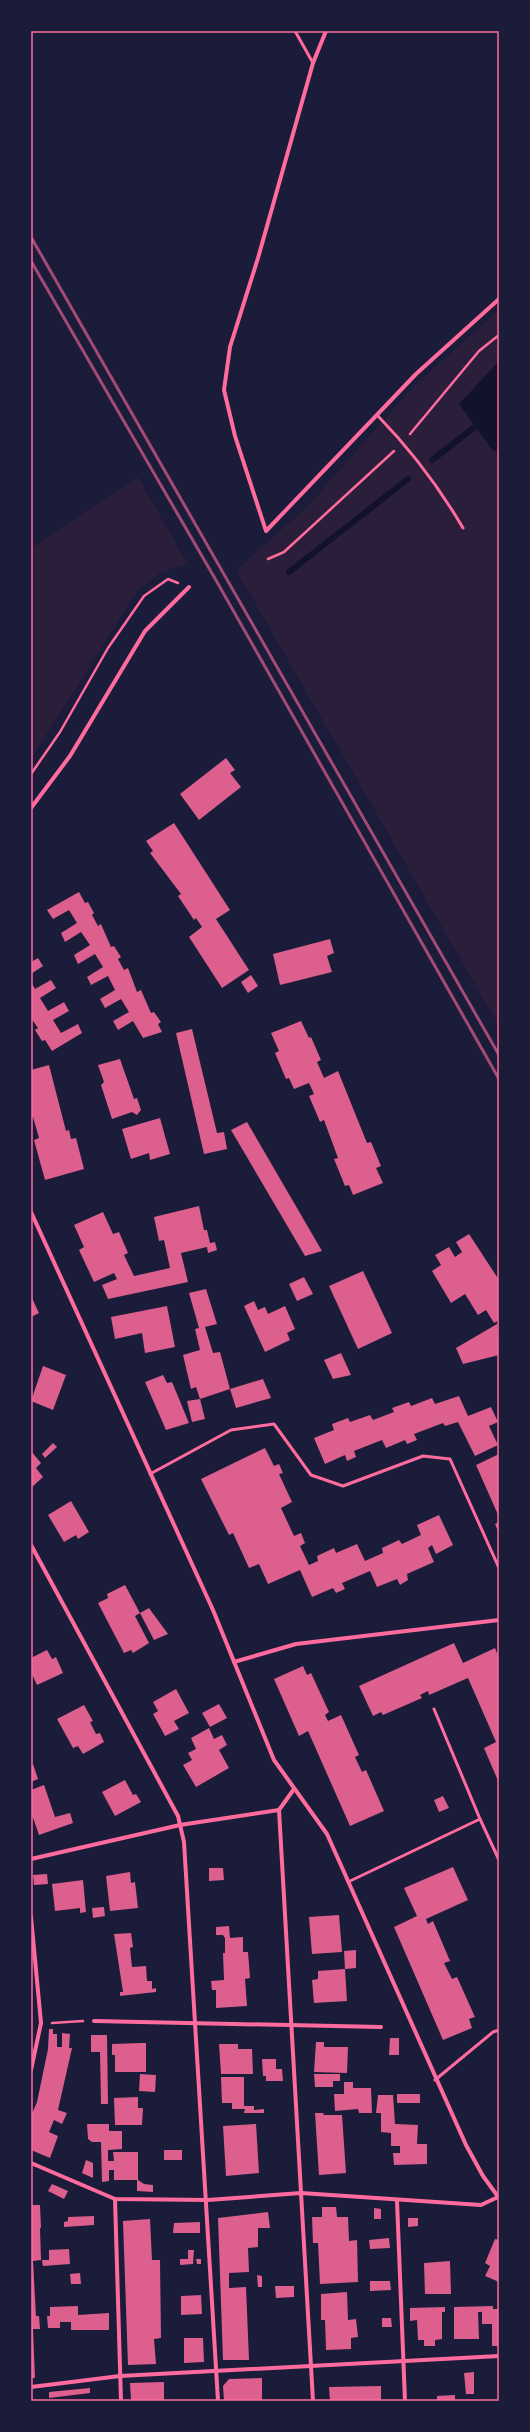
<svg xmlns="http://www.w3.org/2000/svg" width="530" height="2432" font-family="'Space Grotesk',sans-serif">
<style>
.green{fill:#2a1e3b}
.water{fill:#12122b}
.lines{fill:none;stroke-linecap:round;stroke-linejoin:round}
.stream{stroke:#12122b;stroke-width:6}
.building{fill:#dd5f8e}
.path{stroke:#ff6b9d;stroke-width:2.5}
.service{stroke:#ff6b9d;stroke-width:3}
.minor{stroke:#ff6b9d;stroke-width:4}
.rail{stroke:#a44b75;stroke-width:3}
.neatline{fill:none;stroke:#ff6b9d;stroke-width:1.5}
</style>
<rect width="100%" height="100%" fill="#1b1b3a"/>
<g class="green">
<path d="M499,310V1026L236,570L307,507L413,387Z"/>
<path d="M138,477L187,563L160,573L137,591L31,759V548Z"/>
</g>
<path class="water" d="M499,361V449L493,451L459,404Z"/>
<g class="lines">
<g class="stream">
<path d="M432,460L475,427"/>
<path d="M289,572L408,479"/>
</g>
</g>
<g class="building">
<path d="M226,758L235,770L230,773L241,787L199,820L180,794Z"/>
<path d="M174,823L230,910L216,919L249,970L222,988L189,937L202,927L196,918L194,920L178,896L181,894L150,853L153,851L146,841Z"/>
<path d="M79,892L85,903L88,902L94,913L92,915L98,926L101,924L111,947L114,946L121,957L118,959L124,970L128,968L137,992L141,990L151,1013L154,1012L161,1022L158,1024L162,1032L143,1038L133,1021L118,1030L113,1021L129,1012L121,999L105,1008L100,999L115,990L108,976L91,985L87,977L103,967L95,954L78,964L74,955L90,945L81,932L65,942L61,933L77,923L69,910L53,919L47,910Z"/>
<path d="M330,939L334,953L327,956L332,972L280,985L273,954Z"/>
<path d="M38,958L43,966L31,974V962Z"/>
<path d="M251,975L258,986L248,993L241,982Z"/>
<path d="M51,980L56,988L40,998L48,1011L64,1002L69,1011L53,1020L61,1033L78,1024L82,1033L52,1051L45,1040L42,1041L35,1030L38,1028L31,1018V982L35,989Z"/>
<path d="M301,1021L309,1038L311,1037L321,1060L317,1062L324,1078L338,1071L367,1143L371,1142L381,1166L376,1168L383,1183L353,1195L349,1185L345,1186L334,1159L338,1158L324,1120L320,1122L309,1096L314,1094L309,1083L294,1089L289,1078L286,1079L275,1053L279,1051L271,1033Z"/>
<path d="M192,1029L217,1133L224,1132L227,1149L204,1154L176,1033Z"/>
<path d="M120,1059L134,1099L137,1098L141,1110L137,1115L132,1112L112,1119L101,1085L104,1082L98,1065Z"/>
<path d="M49,1065L66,1131L69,1130L71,1139L76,1138L84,1169L45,1180L34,1140L39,1138L33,1117H31V1070Z"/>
<path d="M160,1118L170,1154L150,1160L149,1153L131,1159L122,1129Z"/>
<path d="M247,1122L322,1251L305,1256L231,1130Z"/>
<path d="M199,1206L204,1230H207L210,1243L215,1242L217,1250L208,1253L207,1247L181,1253L188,1282L108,1299L102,1285L117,1279L114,1273L94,1282L79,1250L84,1247L74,1225L103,1212L113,1234L119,1232L128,1253L124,1255L134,1276L170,1268L164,1240L159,1241L154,1217Z"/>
<path d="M469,1234L499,1280V1320L494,1323L486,1310L478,1315L465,1294L451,1303L432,1271L441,1265L435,1255L449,1247L455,1257L462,1252L456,1242Z"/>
<path d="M363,1271L392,1333L358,1349L329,1286Z"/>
<path d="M304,1277L313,1294L297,1301L289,1284Z"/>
<path d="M206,1289L217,1324L205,1327L213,1353L220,1352L230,1389L200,1399L205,1419L192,1422L187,1401L200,1399L196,1387L191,1389L183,1355L200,1350L195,1329L199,1328L189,1293Z"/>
<path d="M31,1296L39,1313L31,1317Z"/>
<path d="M254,1301L258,1310L265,1307L268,1314L285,1306L295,1329L287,1333L290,1340L265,1352L244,1306Z"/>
<path d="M167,1306L175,1347L145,1353L142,1333L115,1339L111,1317Z"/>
<path d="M497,1324L499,1355L463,1364L456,1348Z"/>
<path d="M341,1353L351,1375L333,1379L324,1360Z"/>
<path d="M43,1366L66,1375L53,1410L31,1401Z"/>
<path d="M163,1375L167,1383L172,1382L189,1423L166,1430L145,1382Z"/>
<path d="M263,1379L271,1398L236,1408L230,1389Z"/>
<path d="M459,1396L468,1416L491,1407L498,1422L489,1426L498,1445L475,1456L458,1422L445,1426L443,1423L414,1434L417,1440L407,1444L405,1440L386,1448L382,1440L354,1451L356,1457L347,1461L345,1455L325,1464L314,1438L334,1430L332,1424L348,1418L350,1422L370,1415L373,1420L394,1412L392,1408L409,1402L411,1406L432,1398L435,1404Z"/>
<path d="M53,1443L57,1447L45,1458L42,1454Z"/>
<path d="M265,1448L274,1466L279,1464L283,1473L279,1474L292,1502L281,1508L294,1536L301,1533L305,1543L300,1546L309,1565L318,1561L317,1556L334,1548L336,1553L357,1544L365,1561L383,1553L382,1548L399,1540L402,1544L421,1535L417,1525L439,1515L453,1545L436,1554L432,1545L428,1548L434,1562L407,1574L408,1580L400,1585L397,1579L377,1587L370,1571L342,1583L345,1589L336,1593L333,1588L312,1597L300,1570L268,1584L259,1564L249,1568L233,1533L229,1535L201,1479Z"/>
<path d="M31,1451L41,1463L36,1468L43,1477L31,1488Z"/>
<path d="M499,1454V1517L476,1465Z"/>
<path d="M71,1501L89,1532L78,1539L76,1535L64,1542L48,1515Z"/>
<path d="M499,1522V1533L495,1524Z"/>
<path d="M125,1585L140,1613L135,1616L149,1643L133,1653L131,1650L124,1653L98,1603L108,1598L107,1594Z"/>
<path d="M149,1608L168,1634L154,1640L140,1613Z"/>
<path d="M454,1643L463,1663L495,1648L499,1658V1783L484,1748L496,1742L468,1678L429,1695L428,1691L420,1695L422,1698L383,1715L381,1712L373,1716L359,1686Z"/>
<path d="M47,1650L52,1659L56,1657L63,1673L37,1685L31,1672V1658Z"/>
<path d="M303,1666L307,1675L311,1673L329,1712L325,1715L328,1721L341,1715L359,1755L355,1757L362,1772L366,1770L384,1811L350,1826L308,1731L299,1736L274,1679Z"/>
<path d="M176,1689L189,1713L174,1721L179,1729L165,1736L153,1714L158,1711L153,1702Z"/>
<path d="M219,1704L227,1718L210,1727L202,1713Z"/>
<path d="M84,1705L93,1721L90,1722L96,1734L100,1733L104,1742L83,1754L78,1746L73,1748L57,1719Z"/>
<path d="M209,1728L214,1739L222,1735L227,1745L219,1750L229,1768L196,1787L183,1765L192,1760L188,1753L196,1749L191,1738Z"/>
<path d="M33,1764L38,1779L31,1782V1765Z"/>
<path d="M125,1780L133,1795L136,1794L141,1802L115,1816L102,1792Z"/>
<path d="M44,1785L55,1817L70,1813L73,1823L39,1835L31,1812V1790Z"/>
<path d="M443,1796L449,1808L439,1812L434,1800Z"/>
<path d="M453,1867L468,1900L426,1919L428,1924L433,1921L450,1961L444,1963L452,1979L457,1977L475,2017L469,2019L472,2028L443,2040L394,1927L417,1916L404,1888Z"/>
<path d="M209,1868H223L224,1880L209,1881Z"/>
<path d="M130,1872L131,1883L135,1882L138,1908L110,1911L106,1876Z"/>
<path d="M47,1874L48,1884L34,1885L33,1875Z"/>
<path d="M83,1880L86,1912L80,1913V1908L55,1911L52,1884Z"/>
<path d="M104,1907L105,1916L93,1918L92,1908Z"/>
<path d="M339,1915L342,1952L312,1954L309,1917Z"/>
<path d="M229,1926L230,1938L243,1937V1952H248L250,1978L245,1979L247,2006L216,2008V1990H212L211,1981L224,1980L223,1953H225V1938L223,1935H216V1927Z"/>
<path d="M131,1933L133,1947L130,1948L132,1967L146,1966L147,1981H152V1989L156,1988V1992L120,1996V1992H123L114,1934Z"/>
<path d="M356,1950V1968L345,1969L344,1951Z"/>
<path d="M345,1969L347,2001L314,2003L312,1980L318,1979V1971Z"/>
<path d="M49,2029H53V2034H57V2047H62V2033L70,2034L69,2048H72L58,2110L67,2113L62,2124L54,2120L49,2132L58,2136L50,2158L31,2150V2116L37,2102L48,2049Z"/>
<path d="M91,2035H107L108,2104H101L100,2052H91Z"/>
<path d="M390,2038H399V2055H389Z"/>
<path d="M316,2042H324V2047H348L347,2073L314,2072Z"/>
<path d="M141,2043H146V2072H115V2055H112V2044Z"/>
<path d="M219,2044H238V2049H252L253,2074H221Z"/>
<path d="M262,2059H276V2069H282L283,2081H266V2076H263Z"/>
<path d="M140,2074L156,2075L155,2092L139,2091Z"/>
<path d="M314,2074H340V2081H333V2087H315Z"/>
<path d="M221,2077H244V2106H254V2110L264,2109V2113H244L245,2109H232V2103H222Z"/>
<path d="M344,2082H353V2088H371L372,2113H359L358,2109L335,2111L334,2094H344Z"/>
<rect x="397" y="2094" width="23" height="9"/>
<path d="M378,2095H393L395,2124L418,2125L417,2144H427V2164L394,2165L393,2153H400V2146H391V2133L381,2132V2113H376Z"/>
<path d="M138,2097V2108H143L142,2125H115L114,2098Z"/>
<path d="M315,2113H324L323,2115H342L346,2173L319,2175Z"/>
<path d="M87,2124H109V2131H122V2149L108,2150V2161H114L113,2152H138V2180L144,2184L153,2185V2192L137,2191V2180H114V2170H109V2181L102,2182L101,2142H92L88,2139Z"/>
<path d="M256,2124L259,2173L226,2176L223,2126Z"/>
<rect x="164" y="2150" width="18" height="10"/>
<path d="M86,2160L93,2163V2178L82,2173Z"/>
<path d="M52,2184L68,2191L64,2199L48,2191Z"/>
<path d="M31,2205H40L41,2228H40L41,2260L33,2261L36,2316H39L40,2329H33L35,2378H31Z"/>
<path d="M322,2207H336L337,2217H348L349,2241L357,2240L358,2282L320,2284L318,2243H313L312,2217H322Z"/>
<path d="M374,2208L381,2209V2219H374Z"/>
<path d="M268,2212L270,2228H258V2247L248,2248L249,2272L229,2273V2288L246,2287L249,2360H223L218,2218Z"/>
<path d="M94,2216V2225L64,2227V2222L68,2221V2217Z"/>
<path d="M408,2218H418V2226L408,2227Z"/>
<path d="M150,2219L152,2260H160L161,2338L154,2339L156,2364L128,2365L123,2221Z"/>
<path d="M200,2222V2233H173L174,2223Z"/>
<path d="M389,2238L390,2248L370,2249L369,2240Z"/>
<path d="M495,2239L499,2240V2282L485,2276L490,2266L485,2263Z"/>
<path d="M69,2249L70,2264L43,2266L42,2260H49V2250Z"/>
<path d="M188,2250H194L193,2264L180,2265V2259H188Z"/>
<path d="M196,2259H201V2264H197Z"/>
<path d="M450,2261L451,2294H425L424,2263Z"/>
<path d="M80,2273L81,2284H71L70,2274Z"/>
<path d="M257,2275L262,2276V2287H258Z"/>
<path d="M370,2281H390L391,2290L370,2291Z"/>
<path d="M275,2286H294V2297L276,2298Z"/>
<path d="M347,2292L348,2320L356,2319L358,2337L351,2338V2349L326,2350L325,2320H321V2294Z"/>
<path d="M201,2295L202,2314L181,2315V2296Z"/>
<path d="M78,2306V2315L109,2313V2330H71V2322H60V2328H48L47,2316H50V2307Z"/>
<path d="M493,2306V2309H499V2346H492V2324H482V2312H478L479,2339H454V2307Z"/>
<path d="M445,2307V2312H442V2339L435,2340V2346H424V2340H418L417,2320L410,2321V2308Z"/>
<path d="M382,2318H391L392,2327H382Z"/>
<path d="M184,2338H203L204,2362L184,2363Z"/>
<path d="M474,2372V2394H466L464,2373Z"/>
<path d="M262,2378V2401H224L223,2386L229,2379Z"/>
<path d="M164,2382V2401H131L130,2383Z"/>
<path d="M381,2386V2401H330L329,2387Z"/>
<path d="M90,2388V2393L49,2398V2392Z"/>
<path d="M455,2395V2401H437V2396Z"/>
</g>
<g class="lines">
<g class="path">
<path d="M410,434L479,351L499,335"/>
<path d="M268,559L284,552L394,451"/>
<path d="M31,774L60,732L108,648L144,596L168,579L178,583"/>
<path d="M52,2023L83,2021"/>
</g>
<g class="service">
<path d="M295,31L313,63"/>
<path d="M378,416C411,450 439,487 463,528"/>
<path d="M150,1474L231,1430L274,1424L311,1475L343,1486L423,1456L450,1459L499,1568"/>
<path d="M480,1819L499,1860"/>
<path d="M348,1882L480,1819L434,1709"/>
<path d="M435,2080L493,2032L499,2030"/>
</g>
<g class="minor">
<path d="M326,31L313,63L258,258L230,347L224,390L235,436L266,531L416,374L499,299"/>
<path d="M31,808L70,756L145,631L189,587"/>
<path d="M31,1212L213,1610L274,1760L327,1834L466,2145L483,2176L499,2198"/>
<path d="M31,1545L178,1816L184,1842L218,2401"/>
<path d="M234,1662L296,1644L499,1620"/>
<path d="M294,1789L279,1810L313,2401"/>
<path d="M31,1859L180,1825L279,1810"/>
<path d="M31,1917L41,2023L31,2070"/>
<path d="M94,2021L381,2027"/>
<path d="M31,2163L115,2199L208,2200L301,2193L481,2205L498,2197"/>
<path d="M115,2199L121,2401"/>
<path d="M397,2201L405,2401"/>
<path d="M31,2387L120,2376L499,2356"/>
</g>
<g class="rail">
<path d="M31,237L499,1055"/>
<path d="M31,261L217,582L499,1079"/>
</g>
</g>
<rect width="530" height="2432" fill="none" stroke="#1b1b3a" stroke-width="64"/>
<rect x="32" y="32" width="466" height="2368" class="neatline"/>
</svg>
